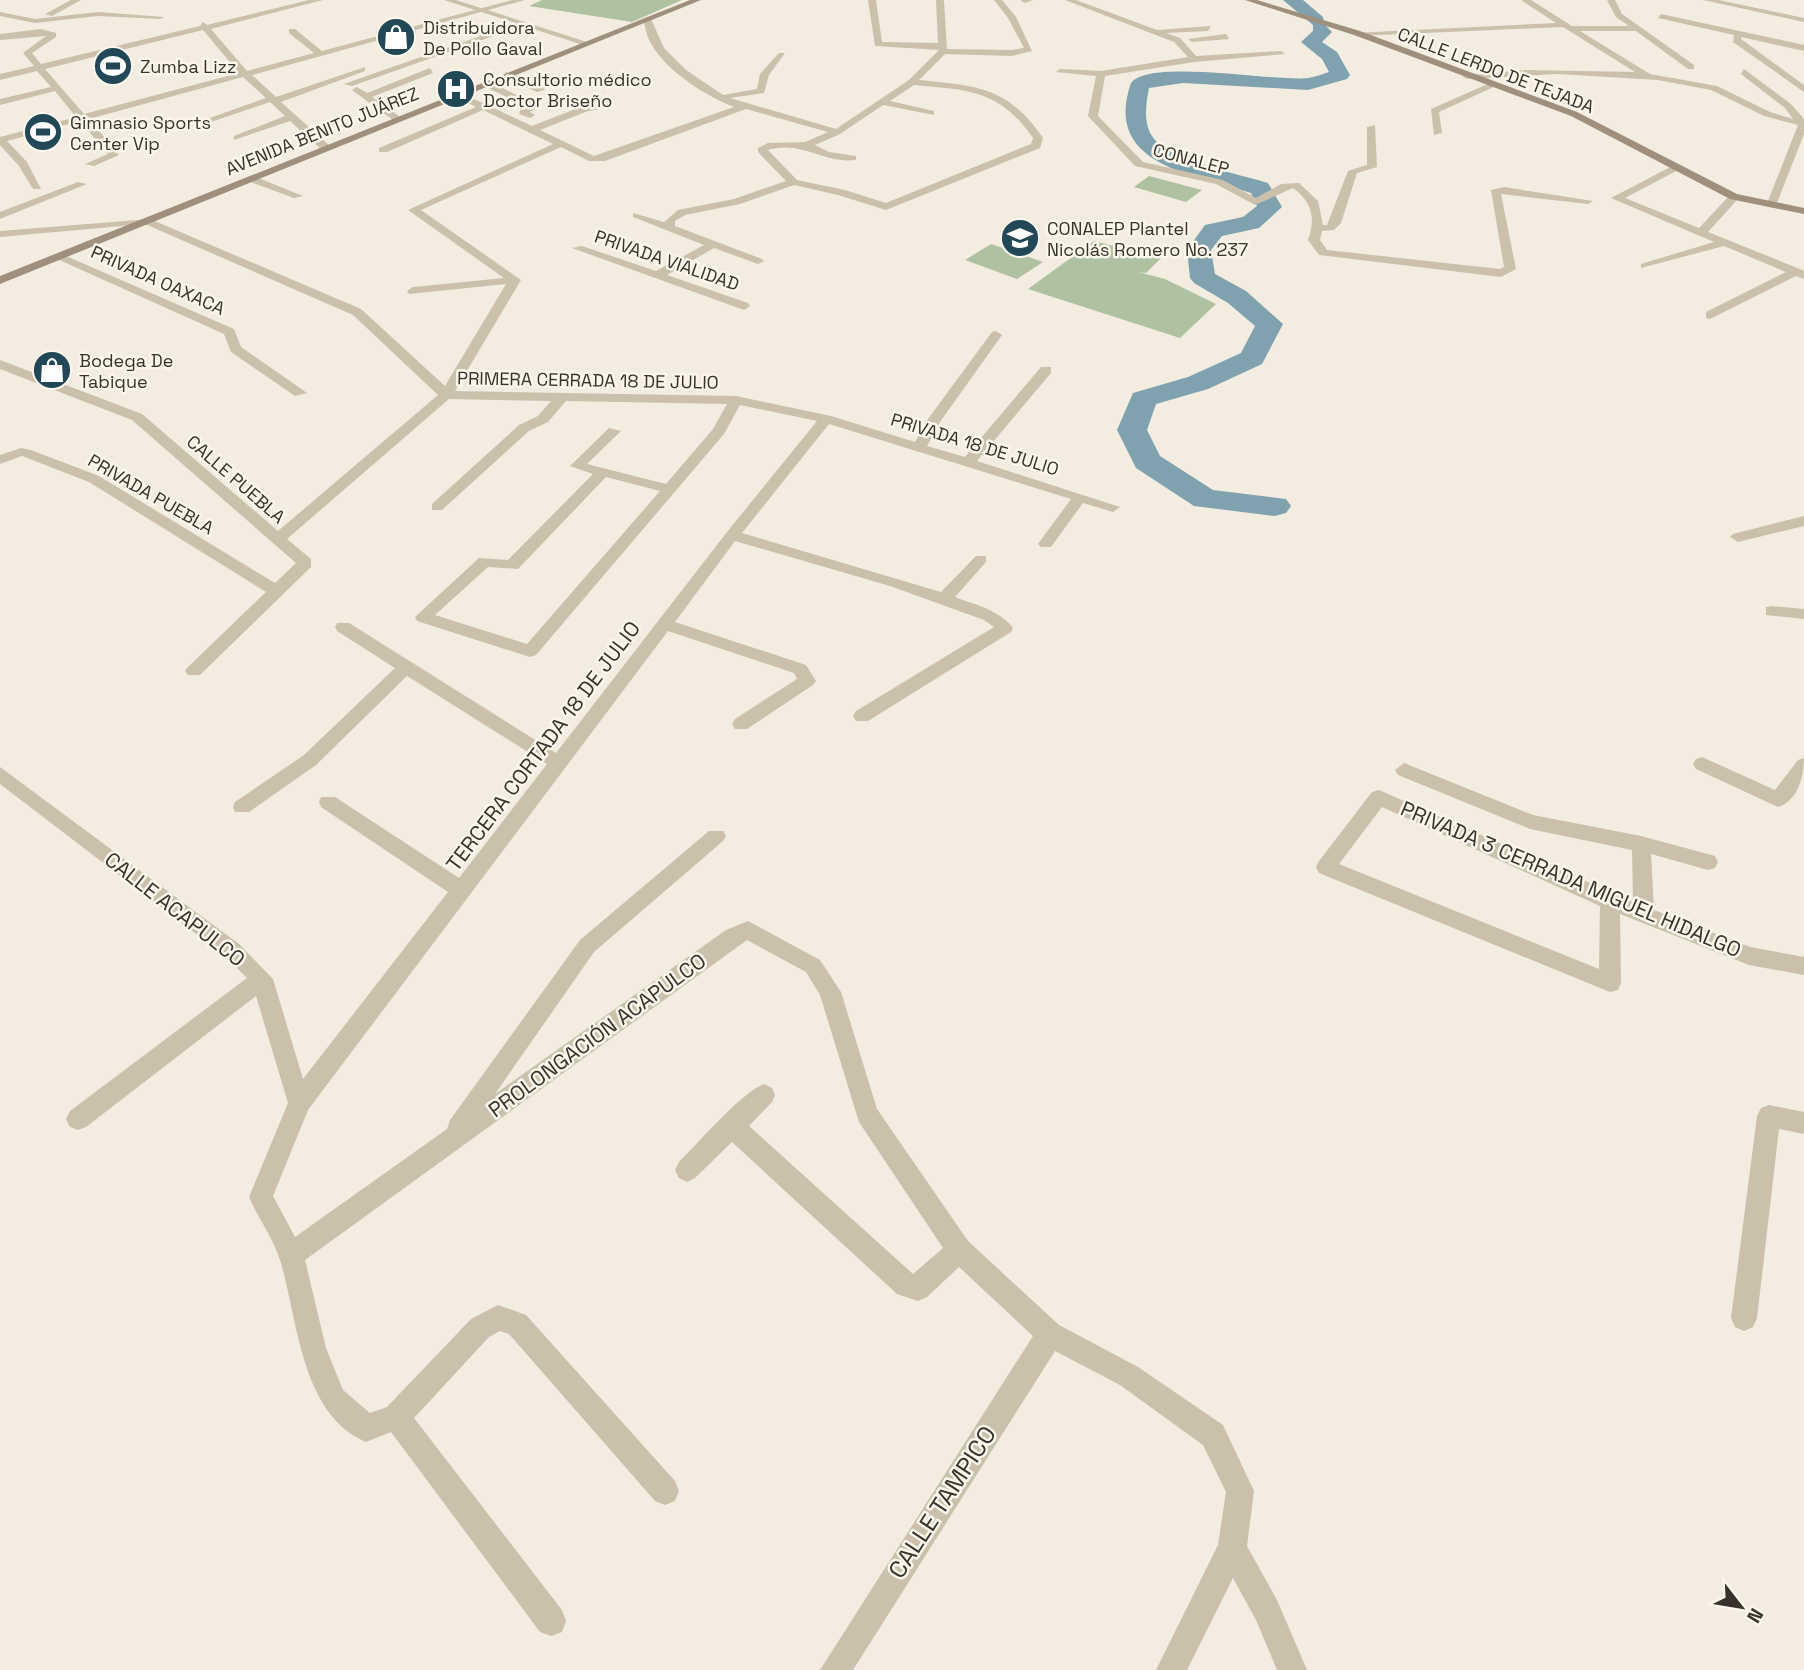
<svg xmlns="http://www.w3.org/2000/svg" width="1804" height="1670" font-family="'Space Grotesk',sans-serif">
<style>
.green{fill:#afc1a0}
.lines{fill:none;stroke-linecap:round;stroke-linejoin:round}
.river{fill:#80a2ae;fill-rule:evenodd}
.minor{fill:#cac0ac;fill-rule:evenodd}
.tertiary{fill:#cac0ac;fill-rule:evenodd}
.secondary{fill:#9e907d;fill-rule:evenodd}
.labels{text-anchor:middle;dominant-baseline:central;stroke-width:5;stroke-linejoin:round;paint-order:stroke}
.far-poi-label{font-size:18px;fill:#38322b;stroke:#faf6ec;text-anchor:start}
.far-street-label{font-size:18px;fill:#38322b;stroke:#faf6ec}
.street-label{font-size:21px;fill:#38322b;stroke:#faf6ec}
.near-street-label{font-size:24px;fill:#38322b;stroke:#faf6ec}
</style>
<rect width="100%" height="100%" fill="#f2ede0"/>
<g class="green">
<path d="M542,0H682L632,22L529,6Z"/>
<path d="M1149,176L1202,190L1186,202L1134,187Z"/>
<path d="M1094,241L1161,258L1146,273L1138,272L1165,279L1216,304L1180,338L1028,289Z"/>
<path d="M991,244L1043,262L1017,279L965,260Z"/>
</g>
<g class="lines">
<path class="river" d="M1283,0H1303L1323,17L1324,24L1332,32L1322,42L1337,52L1350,75L1347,79L1308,90L1183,83L1149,88C1146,103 1143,122 1152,136C1167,161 1241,174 1268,183L1282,207L1259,228L1222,236L1211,250L1215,274L1246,291L1283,324L1262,364L1208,389L1156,404L1147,430L1160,456L1213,490L1286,499L1291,506L1286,513L1275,516L1194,506L1136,468L1117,430L1133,393L1188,377L1241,353L1255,326L1228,303L1194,283L1190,278L1187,250L1205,225L1243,217L1257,206L1251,193C1195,174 1102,166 1131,83C1149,58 1275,82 1308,78C1315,77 1322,74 1329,72L1322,59L1301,42L1313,31V25Z"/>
<g class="minor">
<path d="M71,0H81L52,16L45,14Z"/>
<path d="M309,0H323L211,29L247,71L314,53L289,33V29H295L322,51L512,0H525L252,75L276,97L365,67V71L281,102L330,146V150H322L290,121L234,140V136L285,116L270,102L196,127V123L266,98L243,77L89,119L119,155L94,166L85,164L108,154L80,121L7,141L27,162L41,189H33L19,166L0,145V137L76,117L55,91L0,105V99L51,87L37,71L0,80V74L34,66L23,53L46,36L0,40V34L41,29L56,33V37L32,53L41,64L200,26L203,22L207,25ZM203,30L239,73L84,114L45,69Z"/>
<path d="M868,0H876L882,42L938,43L936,0H944L947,49L1012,50L1024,48L1008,18L994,0H1002L1016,17L1032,51L1012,56L945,54L919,80C977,86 1007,86 1043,138L1040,148L886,210L838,195L794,185L740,204L685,215L675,221V226L762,259L764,261L758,264L714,248L667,275L748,303L750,306L744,310L572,248L582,246L656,271L704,245L633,217V213L664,222L678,210L734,199L786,181L758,152V148L768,143L805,142L828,132L746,109L605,161H589L561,147L421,210L521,280L455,391L736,396L831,416L915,442L928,419L992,332L996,331L1002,335L940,422L927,446L965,457L1041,367H1051V373L977,461L1120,507L1113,512L1083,503L1051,547H1041L1038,544L1071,499L829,424L742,533L941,592L976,556H986V562L955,597C975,605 1000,610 1013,628L1011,632L868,721H856L853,716L856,711L994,627L984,620L890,586L735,541L675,622L806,665L816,681L813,685L747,729H735L732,724L735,719L797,679L794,673L668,631L308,1110L273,1196L295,1237L447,1129L450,1120L580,940L709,831H723L726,836L723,841L594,952L495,1094L726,930L748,921L820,960L841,992L877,1109L968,1241L1059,1325L1138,1367L1223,1425L1254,1491L1247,1546L1277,1600L1307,1670H1277L1256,1620L1233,1578L1187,1670H1156L1218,1545L1226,1492L1203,1445L1120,1385L1055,1351L853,1670H820L1033,1336L959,1267L927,1297L918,1301L897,1294L732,1142L695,1178L687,1182L679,1178L675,1170L679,1162C699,1142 741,1093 764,1084L772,1088L775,1095L772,1102L749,1126L913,1274L943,1248L859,1122L820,995L806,972L747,940L305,1260L326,1348L343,1390L370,1413L387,1407L471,1319L498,1305L526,1315L675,1481L679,1491L675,1501L665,1505L655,1501L509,1334L500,1331L489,1337L414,1418L562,1610L566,1621L562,1632L551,1636L540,1632L391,1432L366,1442C300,1414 298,1318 280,1260C273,1238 258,1218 249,1197L288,1103L256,996L86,1127L78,1130L70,1127L66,1119L70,1111L247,978L225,956L0,784V767L239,944L273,979L303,1079L448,892L321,807L319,802L321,797H335L459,878L547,764L407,676L316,765L249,812H235L233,807L235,802L304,755L395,668L337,631L335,627L337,623H349L556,753L727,532L817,421L740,405L724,434L536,655L530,657L417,621L415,617L479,558L508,560L593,474L570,466L609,428L621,431L587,464L666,484L713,429L727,404L566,401L548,422L529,431L442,510H432V504L519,425L538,416L551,401L449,399L287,539L311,559V567L200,675H188L185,671L188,667L266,592L89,482L22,456L0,464V455L21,448L31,450L99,476L275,583L296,563L132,420L0,369V360L142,414L278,531L438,395L353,315L145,224L0,237V231L150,219L361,309L445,386L506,284L409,294L407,291L413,287L504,278L408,210L553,144L483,110L387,152H379V148L476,107L454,96L457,91L532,126L583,106L602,105V109L588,111L540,130L594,156L734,107C704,95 664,70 649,40C646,33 645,26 643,19L647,17L651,19L664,48L686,70L723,95L757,89L760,74L779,53H785L769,75L764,93L730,98L836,129L909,80L939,50L875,46ZM914,85C967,90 999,89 1033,138L1031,144L886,203L845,190L797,180L768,150C802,140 823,164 856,160V156L829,152L815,145L840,134L883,105L934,115V111L890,101ZM606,477L660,491L527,644L435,615L488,567L518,569Z"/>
<path d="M1033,0L1025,3L1021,1L1022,0Z"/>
<path d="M1065,0H1076L1157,30L1211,26L1208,31L1166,33L1180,38L1196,56L1281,51L1285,54L1194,62L1105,76L1098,116L1143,162L1223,180L1256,198L1281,184L1299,183L1318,201L1323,225H1327L1348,171L1367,165V127L1375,125L1377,167L1357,173L1341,223L1334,230L1322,231L1320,240L1327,250L1500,269L1504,267L1491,190L1504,187L1593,201L1588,204L1501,194L1516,269L1501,277L1319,255L1308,240C1316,218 1312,202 1293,188L1255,205L1216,184L1135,166L1088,116L1096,76L1056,72L1060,69L1101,71L1188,57L1174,42Z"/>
<path d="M1521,0H1531L1572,26H1629L1616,17L1607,0H1615L1622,14L1694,65V69H1688L1636,31H1580L1650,74L1717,86L1770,112L1793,119L1785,108L1741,74L1744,69L1791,104L1804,119V134L1775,208L1766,206L1798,125L1764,116L1711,90L1658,80L1558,74L1467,79L1462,76L1525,70L1635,72L1563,27L1357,36L1353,33L1556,23Z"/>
<path d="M1703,0H1719L1804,18V22Z"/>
<path d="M0,12L35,19L98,12L164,17L160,19L98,16L35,23L0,16Z"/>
<path d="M1661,14L1804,45V51L1741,37V39L1804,85V92L1733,42L1734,35L1658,18Z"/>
<path d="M521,22L528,24L352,86L344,84Z"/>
<path d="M1226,34L1229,39L1192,42L1188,39Z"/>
<path d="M430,68L433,73L372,97L399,116V120H393L352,90L357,87L367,93Z"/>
<path d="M506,72L543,88L545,90L537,92L503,77Z"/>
<path d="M482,81H488L533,103L536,108L530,112L535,115L530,118L519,114L523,105L482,85Z"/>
<path d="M1490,83L1498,85L1439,112L1442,133L1434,135L1431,109Z"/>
<path d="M1676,164L1680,165V169L1625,198L1699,228L1730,195H1738V199L1708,232L1800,269L1804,271V279L1796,276L1710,319L1706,318V312L1786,272L1724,246L1641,268V264L1714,242L1611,198Z"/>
<path d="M248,177H256L303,196L294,198L248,181Z"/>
<path d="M78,182L87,184L0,219V212Z"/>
<path d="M59,253L234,329L241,347L307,393L295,396L231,352L224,334L55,258L53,256Z"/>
<path d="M1804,516V526L1738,542L1730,537L1733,534Z"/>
<path d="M1772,606L1804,609V619L1766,615V607Z"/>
<path d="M1702,757L1775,790L1798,760L1804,758C1804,776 1798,801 1778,807L1696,769L1693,764L1696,759Z"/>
<path d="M1404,763L1533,815L1641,836L1715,856L1718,862L1715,868L1708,870L1651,854L1654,910L1750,947L1804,957V975L1749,965L1620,914L1621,983L1618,990L1610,992L1319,873L1316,867L1319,861L1372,792L1379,790L1633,902L1632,850L1530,829L1398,775L1395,770ZM1382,807L1600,906L1599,969L1339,864Z"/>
<path d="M1769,1105L1804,1112V1134L1779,1129L1757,1318L1753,1327L1744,1331L1735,1327L1731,1318L1757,1116L1761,1108Z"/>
</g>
<path class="tertiary" d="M444,0H456L590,43L583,45Z"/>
<g class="secondary">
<path d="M690,0H701L0,284V276Z"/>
<path d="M1245,0H1257L1360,31L1577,112L1737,194L1804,208V214L1730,199L1571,116L1354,35Z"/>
</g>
</g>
<defs>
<g id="shop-disc" transform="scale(2.0125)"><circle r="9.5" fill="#224858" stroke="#faf6ec"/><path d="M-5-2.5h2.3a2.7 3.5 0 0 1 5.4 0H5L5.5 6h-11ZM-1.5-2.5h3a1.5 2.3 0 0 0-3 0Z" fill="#fff"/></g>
<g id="stadium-disc" transform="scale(2.0125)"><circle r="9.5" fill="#224858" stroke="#faf6ec"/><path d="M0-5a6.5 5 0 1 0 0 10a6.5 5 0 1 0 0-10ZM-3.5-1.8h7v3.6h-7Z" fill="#fff"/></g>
<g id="hospital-disc" transform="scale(2.0125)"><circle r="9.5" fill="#224858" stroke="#faf6ec"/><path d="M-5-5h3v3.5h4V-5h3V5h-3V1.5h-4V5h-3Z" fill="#fff"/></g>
<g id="school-disc" transform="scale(2.0125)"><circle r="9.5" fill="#224858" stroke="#faf6ec"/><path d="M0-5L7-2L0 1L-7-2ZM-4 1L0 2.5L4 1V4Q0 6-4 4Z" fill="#fff"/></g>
</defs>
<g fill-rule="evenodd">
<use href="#shop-disc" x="396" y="37"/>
<use href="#stadium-disc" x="113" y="66"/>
<use href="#hospital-disc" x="456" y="89"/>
<use href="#stadium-disc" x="43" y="132"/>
<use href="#school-disc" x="1020" y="238"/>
<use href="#shop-disc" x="52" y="370"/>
</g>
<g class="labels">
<g class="far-poi-label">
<text x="423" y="27">Distribuidora<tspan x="423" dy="21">De Pollo Gaval</tspan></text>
<text x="140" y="66">Zumba Lizz</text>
<text x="483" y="79">Consultorio médico<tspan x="483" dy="21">Doctor Briseño</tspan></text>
<text x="70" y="122">Gimnasio Sports<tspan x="70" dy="21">Center Vip</tspan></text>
<text x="1047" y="228">CONALEP Plantel<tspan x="1047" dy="21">Nicolás Romero No. 237</tspan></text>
<text x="79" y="360">Bodega De<tspan x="79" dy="21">Tabique</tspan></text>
</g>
<g class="far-street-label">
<text transform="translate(1496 70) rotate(21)">CALLE LERDO DE TEJADA</text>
<text transform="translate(322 131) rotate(-22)">AVENIDA BENITO JUÁREZ</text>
<text transform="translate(1191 159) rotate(15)">CONALEP</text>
<text transform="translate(667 260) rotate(19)">PRIVADA VIALIDAD</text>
<text transform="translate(158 280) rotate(24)">PRIVADA OAXACA</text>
<text transform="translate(588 380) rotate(1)">PRIMERA CERRADA 18 DE JULIO</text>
<text transform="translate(975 444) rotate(17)">PRIVADA 18 DE JULIO</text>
<text transform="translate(236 479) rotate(41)">CALLE PUEBLA</text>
<text transform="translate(151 494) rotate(30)">PRIVADA PUEBLA</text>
</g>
<g class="street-label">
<text transform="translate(543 746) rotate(-53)">TERCERA CORTADA 18 DE JULIO</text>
<text transform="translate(1571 879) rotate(23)">PRIVADA 3 CERRADA MIGUEL HIDALGO</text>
<text transform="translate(175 909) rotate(38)">CALLE ACAPULCO</text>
<text transform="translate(597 1035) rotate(-36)">PROLONGACIÓN ACAPULCO</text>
</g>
<g class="near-street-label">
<text transform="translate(942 1502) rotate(-57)">CALLE TAMPICO</text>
</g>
</g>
<g transform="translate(1741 1607) rotate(121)" stroke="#faf6ec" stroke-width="5" paint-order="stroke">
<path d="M0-5L12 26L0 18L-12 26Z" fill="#38322b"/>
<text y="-10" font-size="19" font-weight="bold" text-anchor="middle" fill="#38322b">N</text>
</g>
</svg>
